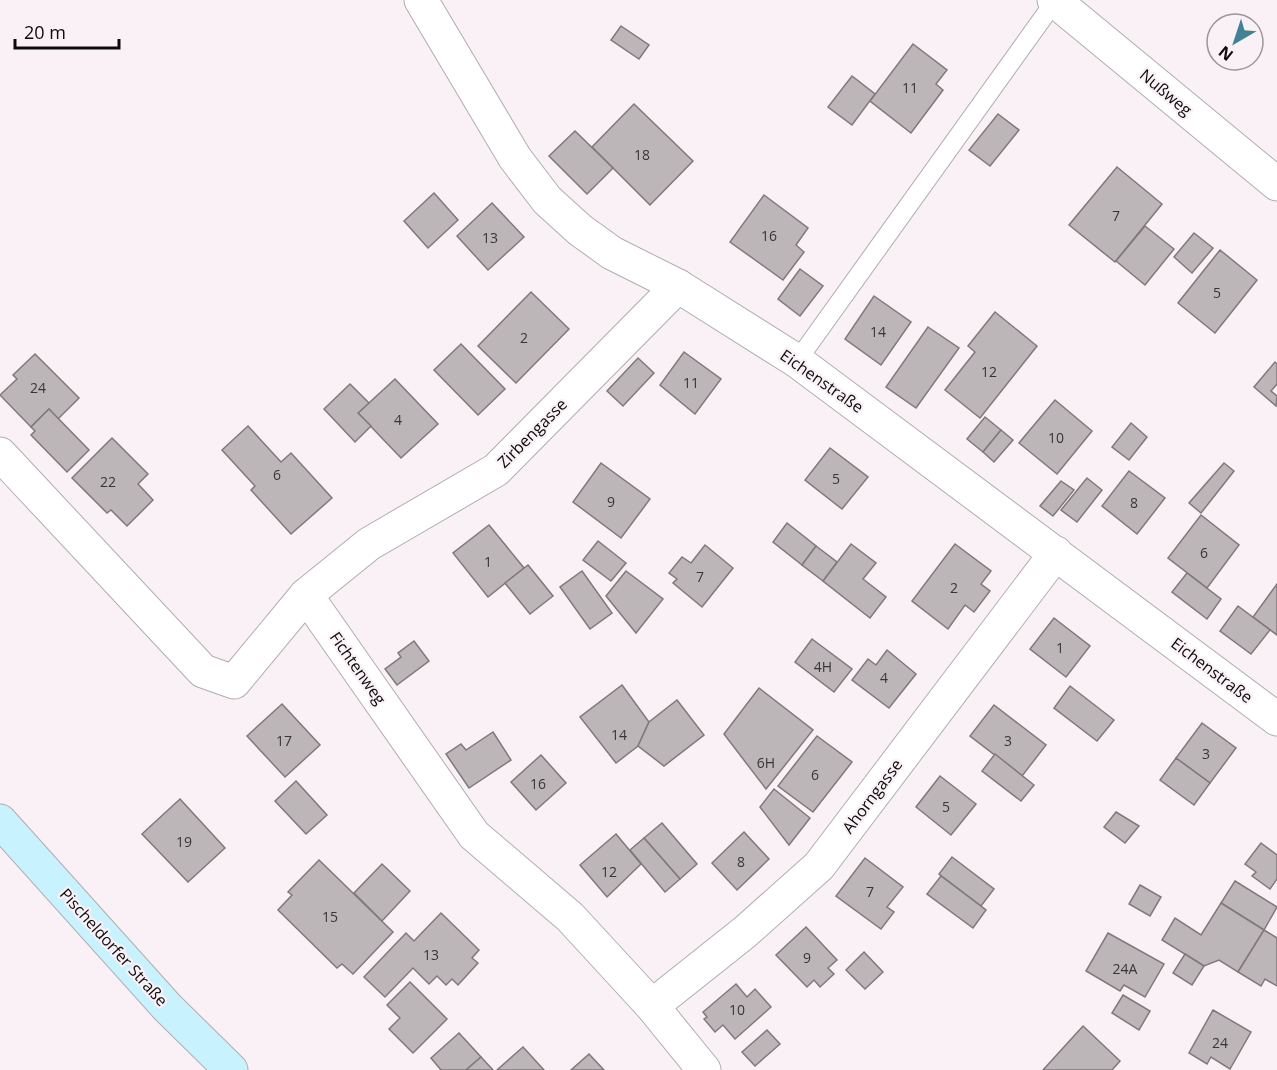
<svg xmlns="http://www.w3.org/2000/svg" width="1277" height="1070" font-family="'Open Sans',sans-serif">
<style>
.building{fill:#bdb6b9;stroke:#80797c;stroke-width:1.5}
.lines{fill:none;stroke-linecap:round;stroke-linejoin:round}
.service-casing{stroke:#b3acaf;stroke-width:20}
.minor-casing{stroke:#b3acaf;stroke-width:35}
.secondary-casing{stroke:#b3acaf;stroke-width:35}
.service{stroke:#fff;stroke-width:18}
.minor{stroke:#fff;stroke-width:33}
.secondary{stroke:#c8f2fd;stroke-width:33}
.labels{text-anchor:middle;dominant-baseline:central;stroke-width:4.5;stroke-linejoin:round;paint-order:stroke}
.number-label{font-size:14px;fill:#393537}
.street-label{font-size:16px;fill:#0d0a0c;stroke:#f9f1f5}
</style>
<rect width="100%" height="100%" fill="#f9f1f5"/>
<g class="building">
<path d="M621,26L649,45L639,59L611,40Z"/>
<path d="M913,44L947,70L936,84L943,90L911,133L870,101Z"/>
<path d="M852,76L875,94L852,125L828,107Z"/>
<path d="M634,104L693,161L650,205L592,147Z"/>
<path d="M998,114L1019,130L990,166L969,150Z"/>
<path d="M575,131L613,168L587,194L549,156Z"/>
<path d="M1117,167L1162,204L1115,262L1069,225Z"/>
<path d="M434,193L458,220L428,248L404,221Z"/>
<path d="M764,195L808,228L796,245L804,252L783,280L730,242Z"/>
<path d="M492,203L524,237L488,270L457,236Z"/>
<path d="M1145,226L1174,249L1145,285L1116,261Z"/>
<path d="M1194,233L1213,248L1192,273L1174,257Z"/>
<path d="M1220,250L1257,280L1215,333L1178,303Z"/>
<path d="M800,269L823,286L800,316L778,299Z"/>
<path d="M531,292L569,329L516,383L478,346Z"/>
<path d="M874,296L911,322L881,365L845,339Z"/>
<path d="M995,312L1037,346L980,418L945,390L975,352L968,346Z"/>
<path d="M928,327L959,348L916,408L886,387Z"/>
<path d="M461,344L505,389L478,415L434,370Z"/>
<path d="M684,352L721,379L695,414L660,385Z"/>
<path d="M35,354L79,398L58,419L49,409L31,427L0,395L17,379L13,375Z"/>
<path d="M638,358L654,373L623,406L607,391Z"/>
<path d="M1275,362L1277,364V384L1271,391L1277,396L1276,406L1254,387Z"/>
<path d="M395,379L438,424L401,458L358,413Z"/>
<path d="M350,384L369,403L358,413L371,426L355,442L324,409Z"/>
<path d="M1055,400L1092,431L1057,474L1019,443Z"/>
<path d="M49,409L89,450L67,472L31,435L35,431L31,427Z"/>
<path d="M985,417L1001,430L983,452L967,439Z"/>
<path d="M1131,423L1147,437L1129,460L1112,447Z"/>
<path d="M248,426L281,462L291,453L332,498L291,534L251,490L255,486L222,450Z"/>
<path d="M1001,430L1013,440L994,462L983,452Z"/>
<path d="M112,438L148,474L138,484L153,500L127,526L111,510L107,513L72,478Z"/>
<path d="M830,448L868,477L842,509L805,480Z"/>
<path d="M601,463L650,499L621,538L573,502Z"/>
<path d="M1224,463L1234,471L1201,513L1189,503Z"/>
<path d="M1129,471L1165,498L1137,534L1102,506Z"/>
<path d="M1087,478L1102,490L1077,522L1061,510Z"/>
<path d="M1061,481L1074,490L1053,516L1040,506Z"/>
<path d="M1201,515L1239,545L1207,588L1168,558Z"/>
<path d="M787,523L816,546L802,565L773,542Z"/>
<path d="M489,525L524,568L488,597L453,553Z"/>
<path d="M598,541L626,563L611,581L583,560Z"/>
<path d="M851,544L876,563L863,579L886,597L870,618L823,581Z"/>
<path d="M955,544L991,571L981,584L990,591L974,612L965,605L948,629L912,601Z"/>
<path d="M705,545L733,568L702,607L673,583L677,579L669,573L682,557L691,563Z"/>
<path d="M816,546L837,562L823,581L802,565Z"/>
<path d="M528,565L553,596L530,614L505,583Z"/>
<path d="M582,571L612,613L590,629L560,587Z"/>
<path d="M626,571L663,599L636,633L606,596Z"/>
<path d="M1187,573L1221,599L1207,619L1172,592Z"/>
<path d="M1277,584V635L1253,617Z"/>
<path d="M1238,606L1270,630L1251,654L1220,631Z"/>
<path d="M1054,618L1090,646L1066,677L1030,649Z"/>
<path d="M812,639L852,669L834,692L795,662Z"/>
<path d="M414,641L429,661L397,685L385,669L401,657L398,653Z"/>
<path d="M887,650L916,674L889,708L852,680L868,659L876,665Z"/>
<path d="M622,685L649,722L638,746L616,763L580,717Z"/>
<path d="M1070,686L1114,720L1097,741L1054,708Z"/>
<path d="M759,688L813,730L766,789L724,734Z"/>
<path d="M677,700L704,735L664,766L638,746L649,722Z"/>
<path d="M282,704L320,745L285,777L247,736Z"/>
<path d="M994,705L1046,745L1022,776L970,736Z"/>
<path d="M1202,723L1236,748L1210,783L1176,758Z"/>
<path d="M493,732L511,760L469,788L446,754L461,744L466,750Z"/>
<path d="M817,736L852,762L813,812L778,786Z"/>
<path d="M995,754L1034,785L1021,801L982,771Z"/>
<path d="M541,755L566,783L536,810L511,782Z"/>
<path d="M1176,758L1210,783L1194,805L1160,780Z"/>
<path d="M940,776L976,804L951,835L916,807Z"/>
<path d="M296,781L327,815L306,834L275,801Z"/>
<path d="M774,789L810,818L789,845L760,807Z"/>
<path d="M180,799L225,848L188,882L142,834Z"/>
<path d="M1116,812L1139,826L1125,843L1104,827Z"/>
<path d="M662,823L697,864L680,879L644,838Z"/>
<path d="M744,832L769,859L737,890L712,863Z"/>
<path d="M616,834L641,864L607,897L580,865Z"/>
<path d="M644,838L680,879L665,892L630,850Z"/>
<path d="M1261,843L1277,855V879L1270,889L1252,876L1256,872L1245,864Z"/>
<path d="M952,857L994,889L981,906L939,874Z"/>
<path d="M865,858L903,887L887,907L894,912L881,929L836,896Z"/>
<path d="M319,860L393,932L353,974L342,964L337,968L278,910L292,895L288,892Z"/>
<path d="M382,864L410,891L382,921L354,893Z"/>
<path d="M941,876L986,910L973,928L927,894Z"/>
<path d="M1235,881L1277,907L1264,930L1221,903Z"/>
<path d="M1140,885L1161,897L1150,916L1129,904Z"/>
<path d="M1221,903L1264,930L1238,972L1219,960L1204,966L1162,940L1175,918L1201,935Z"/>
<path d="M441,913L479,950L472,958L478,963L458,985L452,979L446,985L437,976L429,984L413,968L385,997L364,977L406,933L414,941Z"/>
<path d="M806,927L837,960L828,968L834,974L820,987L814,980L807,987L776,955Z"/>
<path d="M1264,930L1277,938V986L1265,979L1261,986L1238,972Z"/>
<path d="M1108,933L1164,964L1145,997L1124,985L1120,991L1086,971Z"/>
<path d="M864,952L883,972L865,989L846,970Z"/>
<path d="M1185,954L1204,966L1192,985L1173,973Z"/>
<path d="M410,982L447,1019L413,1053L389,1029L400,1018L387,1005Z"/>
<path d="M736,984L747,997L755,989L771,1007L735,1039L723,1025L715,1032L704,1019L707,1017L703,1012Z"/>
<path d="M1123,995L1150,1011L1139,1030L1112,1013Z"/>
<path d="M1213,1010L1251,1032L1230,1069L1211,1057L1207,1064L1189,1053Z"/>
<path d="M1083,1026L1120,1061L1112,1070H1043Z"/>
<path d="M767,1030L780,1044L755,1066L742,1052Z"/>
<path d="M459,1033L481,1057L466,1070H441L431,1058Z"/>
<path d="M523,1047L544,1070H497Z"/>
<path d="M589,1054L604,1070H571Z"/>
<path d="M481,1057L493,1070H466Z"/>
</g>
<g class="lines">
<g class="service-casing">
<path id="service" d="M797,361L1055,1"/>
</g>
<g class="minor-casing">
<g id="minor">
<path d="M421,0L515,158L547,200L580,230L612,253L678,286L797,361L1277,719"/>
<path d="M1054,0L1277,184"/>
<path d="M0,454L203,671L234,682L306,595L474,835L570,917L652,1006L704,1070"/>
<path d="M306,595L369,544L496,470L678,286"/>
<path d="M652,1006L745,932L819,866L1056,553"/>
</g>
</g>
<g class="secondary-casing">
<path id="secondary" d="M0,821L167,1007L231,1070"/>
</g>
<use href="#service" class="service"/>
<use href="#minor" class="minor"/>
<use href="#secondary" class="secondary"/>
</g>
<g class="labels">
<g class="number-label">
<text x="910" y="87">11</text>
<text x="642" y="154">18</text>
<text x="1116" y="215">7</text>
<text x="769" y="235">16</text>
<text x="490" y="237">13</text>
<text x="1217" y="292">5</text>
<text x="878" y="331">14</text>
<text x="524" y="337">2</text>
<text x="989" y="371">12</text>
<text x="691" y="382">11</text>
<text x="38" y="387">24</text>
<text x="398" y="419">4</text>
<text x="1056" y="437">10</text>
<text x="277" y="474">6</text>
<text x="836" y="478">5</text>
<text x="108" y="481">22</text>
<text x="611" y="501">9</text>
<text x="1134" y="502">8</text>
<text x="1204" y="552">6</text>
<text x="488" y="561">1</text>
<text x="700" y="576">7</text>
<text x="954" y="587">2</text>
<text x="1060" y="647">1</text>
<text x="823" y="666">4H</text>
<text x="884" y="677">4</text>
<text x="619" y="734">14</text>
<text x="284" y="740">17</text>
<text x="1008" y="740">3</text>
<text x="1206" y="753">3</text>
<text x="766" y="762">6H</text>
<text x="815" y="774">6</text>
<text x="538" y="783">16</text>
<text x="946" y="806">5</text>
<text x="184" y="841">19</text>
<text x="741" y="861">8</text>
<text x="609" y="871">12</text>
<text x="870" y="891">7</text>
<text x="330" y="916">15</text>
<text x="431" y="954">13</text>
<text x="807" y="957">9</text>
<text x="1125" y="968">24A</text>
<text x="737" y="1009">10</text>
<text x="1220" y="1042">24</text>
</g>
<g class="street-label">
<text transform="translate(1166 92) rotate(40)">Nußweg</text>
<text transform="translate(822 381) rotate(35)">Eichenstraße</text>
<text transform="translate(532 433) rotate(-45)">Zirbengasse</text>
<text transform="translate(358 668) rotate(55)">Fichtenweg</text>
<text transform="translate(1212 670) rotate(37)">Eichenstraße</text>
<text transform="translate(872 796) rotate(-53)">Ahorngasse</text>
<text transform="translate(114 947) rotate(48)">Pischeldorfer Straße</text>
</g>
</g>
<g transform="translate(1235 42) rotate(219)"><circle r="28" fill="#f9f1f5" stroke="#9b9598" stroke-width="1.5"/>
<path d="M0-4.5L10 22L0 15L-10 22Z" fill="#418295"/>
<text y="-9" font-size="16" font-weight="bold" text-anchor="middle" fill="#0d0a0c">N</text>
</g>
<path d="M15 39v9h104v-9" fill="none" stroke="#0d0a0c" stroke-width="3"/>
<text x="24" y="39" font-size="18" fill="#0d0a0c" stroke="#f9f1f5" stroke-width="4.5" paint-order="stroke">20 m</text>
</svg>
